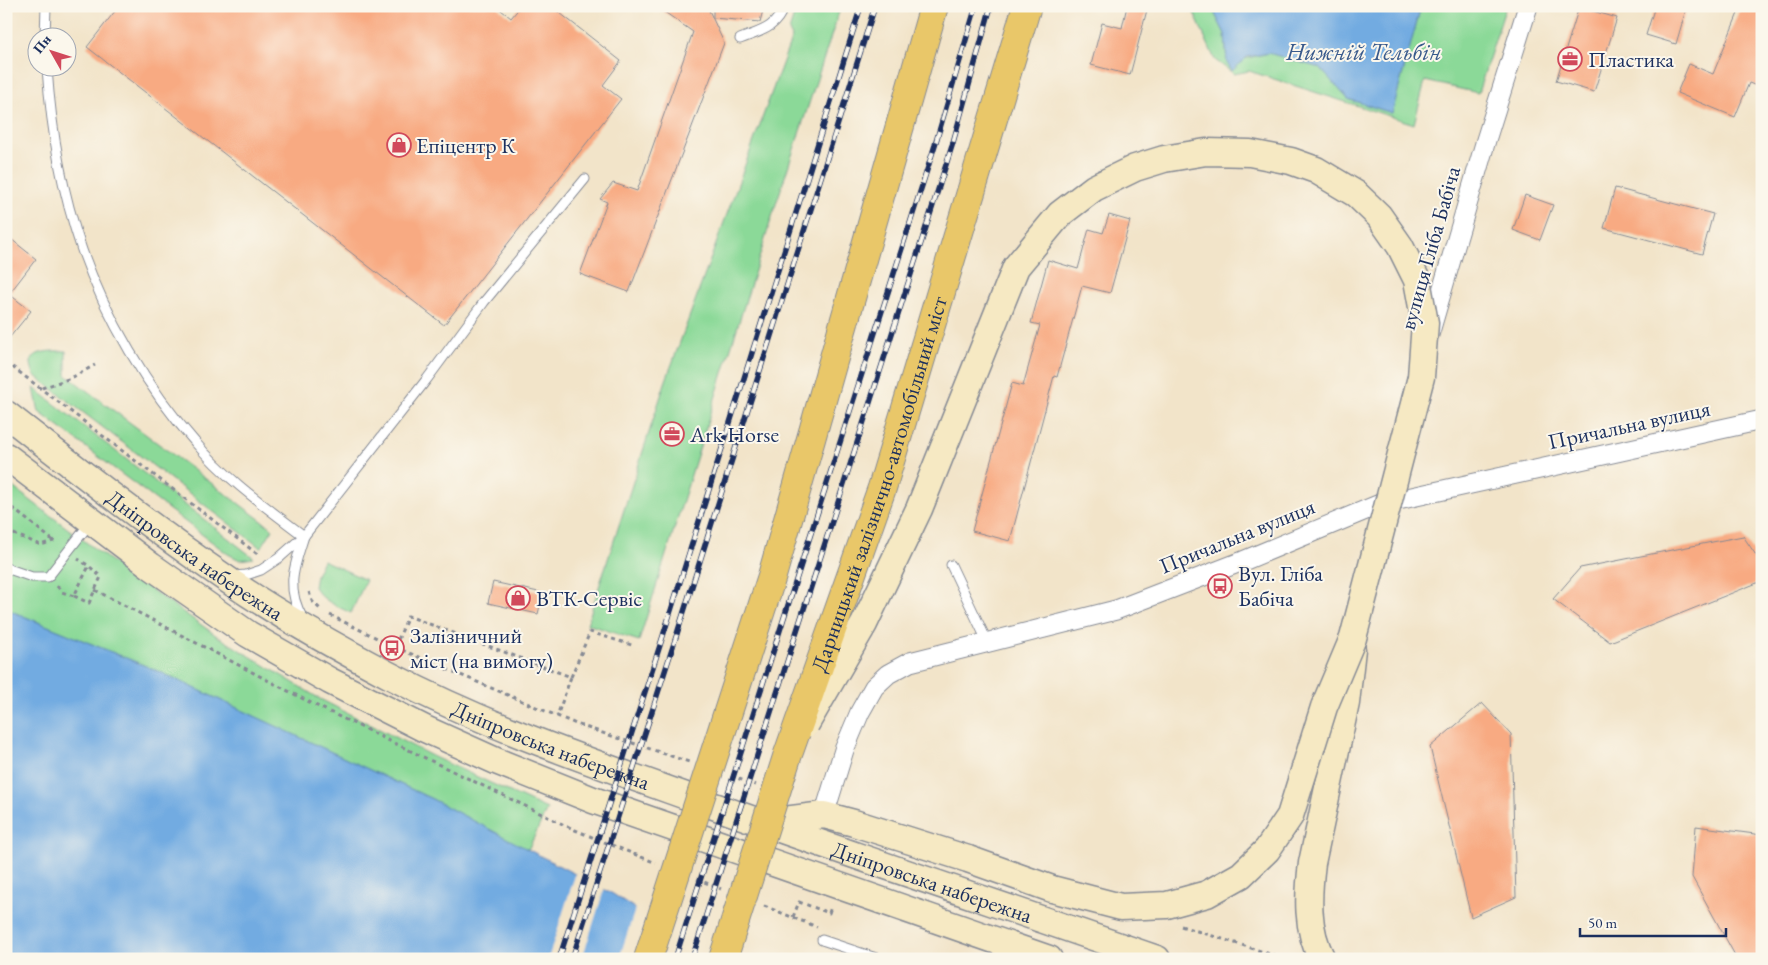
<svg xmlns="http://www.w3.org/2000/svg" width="1768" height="965" font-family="'EB Garamond',serif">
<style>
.green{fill:#8bd998;stroke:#53847b}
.water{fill:#72abe1;stroke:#466da0}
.pier{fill:#f2e4c9}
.building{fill:#f8aa82}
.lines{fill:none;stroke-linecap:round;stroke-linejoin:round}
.lane-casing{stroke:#868a94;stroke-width:11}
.street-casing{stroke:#868a94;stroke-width:21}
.secondary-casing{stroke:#868a94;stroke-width:29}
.path{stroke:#868a94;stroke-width:3;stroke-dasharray:4 4;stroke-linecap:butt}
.lane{stroke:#fff;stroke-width:9}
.street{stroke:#fff;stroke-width:19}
.secondary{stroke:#f6e9c3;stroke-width:26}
.rail-casing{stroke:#1b2f5e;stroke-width:5.5}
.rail{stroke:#fbf7ec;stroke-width:4;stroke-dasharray:11;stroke-linecap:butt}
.secondary-bridge-casing{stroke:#868a94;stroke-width:29;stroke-linecap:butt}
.primary-bridge-casing{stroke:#868a94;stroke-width:30;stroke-linecap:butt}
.secondary-bridge{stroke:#f6e9c3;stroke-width:26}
.primary-bridge{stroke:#e9c769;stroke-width:28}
.labels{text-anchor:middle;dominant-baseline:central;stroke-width:4;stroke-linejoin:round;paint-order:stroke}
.poi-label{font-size:22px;fill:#1b2f5e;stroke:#fbf7ec;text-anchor:start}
.street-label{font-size:22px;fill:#1b2f5e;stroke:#fbf7ec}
.water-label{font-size:24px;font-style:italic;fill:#395a8c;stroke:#fbf7ec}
</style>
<rect width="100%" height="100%" fill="#fbf7ec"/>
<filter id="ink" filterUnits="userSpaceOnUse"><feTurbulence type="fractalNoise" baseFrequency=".02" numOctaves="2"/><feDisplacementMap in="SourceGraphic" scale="10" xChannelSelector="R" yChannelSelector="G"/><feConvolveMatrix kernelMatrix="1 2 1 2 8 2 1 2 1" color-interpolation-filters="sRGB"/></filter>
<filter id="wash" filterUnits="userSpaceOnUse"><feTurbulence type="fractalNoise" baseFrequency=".0096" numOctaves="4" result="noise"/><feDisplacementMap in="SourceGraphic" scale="20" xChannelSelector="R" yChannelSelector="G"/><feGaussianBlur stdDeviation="1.12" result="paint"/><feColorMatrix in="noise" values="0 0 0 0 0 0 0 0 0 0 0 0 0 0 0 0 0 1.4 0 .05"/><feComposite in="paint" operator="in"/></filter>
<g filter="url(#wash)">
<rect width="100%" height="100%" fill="#f2e4c9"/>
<g class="green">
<path d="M797,6H841L776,204L639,641L587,624L665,383L792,37L789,31Z"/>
<path d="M1191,6H1211L1225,34L1227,63L1269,53L1320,68L1348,99L1392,113L1421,6H1506L1478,93L1425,81L1414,124L1249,71L1234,74L1215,60Z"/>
<path d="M66,351V375L273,529L261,548L34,375C33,371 31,366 31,363C32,349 57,351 66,351Z"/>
<path d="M34,388L254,558L240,560L228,554L39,412Z"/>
<path d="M6,482L111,561L217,636L320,699L434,757L547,809L528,850L432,799L158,671L6,609Z"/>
<path d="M323,560L366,580L351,613C336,606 323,601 314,587L316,575Z"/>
</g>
<g class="water">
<path d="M1211,6H1421L1392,113L1348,99L1320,68L1269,53L1247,57L1232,71L1227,63L1225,34Z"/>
<path d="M6,609L158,671L432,799L613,894L712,959H6Z"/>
</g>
<g class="pier">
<path d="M576,872L605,887L582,959H548Z"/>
<path d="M636,906L713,957L714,959H619Z"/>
</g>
<g id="blocks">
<g class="building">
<path d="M119,6H496L511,18L521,6H551L621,61L603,85L621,99L444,325L87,47Z"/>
<path d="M656,6H707L724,43L629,292L580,274L607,202L600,199L613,183L637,191L693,32Z"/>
<path d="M713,6H764L760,22L713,18Z"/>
<path d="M1127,6H1148L1130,75L1091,65L1102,23L1122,28Z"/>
<path d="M1655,6H1687L1676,44L1646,35Z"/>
<path d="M1741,6H1762V88L1749,83L1735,117L1677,93L1689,64L1713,74Z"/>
<path d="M1579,7L1617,18L1594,92L1556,81Z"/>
<path d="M1615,188L1713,214L1702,254L1604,228Z"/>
<path d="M1525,195L1553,205L1540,240L1513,230Z"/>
<path d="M1109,215L1130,221L1110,293L1082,286L1057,377L1054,376L1010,541L972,531L1012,383L1023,386L1040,325L1031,323L1048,260L1078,269L1089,229L1103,233Z"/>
<path d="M6,235L36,259L9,294L31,311L6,342Z"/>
<path d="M1743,536L1762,564V581L1610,642L1553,599L1580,568Z"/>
<path d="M493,582L543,593L538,614L488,603Z"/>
<path d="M1482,703L1511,734L1516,897L1471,917L1430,747Z"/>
<path d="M1696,826L1762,835V959H1737L1692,877Z"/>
</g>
</g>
</g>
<g filter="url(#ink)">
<use href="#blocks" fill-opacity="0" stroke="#868a94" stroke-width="1"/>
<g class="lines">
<g class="lane-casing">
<g id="lane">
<path d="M45,38L46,6"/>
<path d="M740,39C760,31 776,29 784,6"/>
<path d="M47,68C51,128 62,192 82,250C106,317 147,388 195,442C226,479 266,507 304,536"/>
<path d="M951,565L987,641"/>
<path d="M6,568L32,577H48L90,523"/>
<path d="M234,576L246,575L261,570L279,558L304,536L427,379L484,302L585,179"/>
<path d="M303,619C285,587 294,568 304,536"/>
<path d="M822,940L879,959"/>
</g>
</g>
<g class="street-casing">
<g id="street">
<path d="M1429,335L1486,140L1528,6"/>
<path d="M824,815L844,750L860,712L874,687L888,674L910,662L1116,610L1243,561L1380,504L1762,420"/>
</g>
</g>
<g class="secondary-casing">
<g id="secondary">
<path id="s1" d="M6,414C79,471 152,528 228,580C279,615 334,646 389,675C488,727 594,763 700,801C851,855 1004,906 1157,959"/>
<path d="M6,456L151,566L248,634L330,681L425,729L496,761L593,800L1049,959"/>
<path d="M771,826L784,820L824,815L854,823L968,859"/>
<path d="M1322,959C1306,929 1308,895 1312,863L1346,703L1352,649"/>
</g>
</g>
<g class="path">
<path d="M6,362L260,556"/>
<path d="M42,388L71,378L95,365"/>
<path d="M6,503L55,542"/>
<path d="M6,531L41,545L53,541L57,542"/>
<path d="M57,586L62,592L74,596L89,566"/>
<path d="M95,590L315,705L575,830L656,863"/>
<path d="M309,592L312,601L320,609"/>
<path d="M74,596L89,603L101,577L89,566L78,559"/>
<path d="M330,615L395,647L576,724L689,762"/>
<path d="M395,647L408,616L571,677L557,716"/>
<path d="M571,677L590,632L635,646"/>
<path d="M731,776L756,785"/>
<path d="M697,879L721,889"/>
<path d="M764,906L817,927"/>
<path d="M793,917L799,902L829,913L831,907"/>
<path d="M1181,926L1286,959"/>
<path d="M893,955L901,959"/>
</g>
<use href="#lane" class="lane"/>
<use href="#street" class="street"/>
<use href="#secondary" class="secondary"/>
<g class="rail-casing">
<g id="rail">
<path d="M559,959L663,636L861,6"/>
<path d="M572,959L676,637L875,6"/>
<path d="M675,959L935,145L976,6"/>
<path d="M692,959L952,146L991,6"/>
</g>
</g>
<use href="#rail" class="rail"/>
<g class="secondary-bridge-casing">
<path id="secondary-bridge" d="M806,724L864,624L919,509L1016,267L1060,214L1094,188L1135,168L1164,159L1206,152L1250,153L1291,161L1316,170L1356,194L1379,216L1400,246L1417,280L1425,323L1421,377L1353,638L1324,707L1290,816L1267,850L1241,875L1207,894L1167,905L1121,907L1052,889L968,859"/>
</g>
<g class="primary-bridge-casing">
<g id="primary-bridge">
<path d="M648,959L772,576L934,6"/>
<path id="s2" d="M723,959L787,757L882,488L1027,6"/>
</g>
</g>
<use href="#secondary-bridge" class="secondary-bridge"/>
<use href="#primary-bridge" class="primary-bridge"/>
</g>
</g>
<defs>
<g id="office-ring" transform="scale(1.25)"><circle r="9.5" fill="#fbf7ec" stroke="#d1495b" stroke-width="1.5"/><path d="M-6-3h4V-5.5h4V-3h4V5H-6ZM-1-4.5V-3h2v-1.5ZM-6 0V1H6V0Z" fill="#d1495b"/></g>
<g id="shop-ring" transform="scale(1.25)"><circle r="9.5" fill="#fbf7ec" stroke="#d1495b" stroke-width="1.5"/><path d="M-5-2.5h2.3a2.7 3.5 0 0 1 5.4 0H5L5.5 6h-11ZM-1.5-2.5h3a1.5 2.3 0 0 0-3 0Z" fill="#d1495b"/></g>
<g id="bus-ring" transform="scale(1.25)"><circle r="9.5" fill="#fbf7ec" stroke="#d1495b" stroke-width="1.5"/><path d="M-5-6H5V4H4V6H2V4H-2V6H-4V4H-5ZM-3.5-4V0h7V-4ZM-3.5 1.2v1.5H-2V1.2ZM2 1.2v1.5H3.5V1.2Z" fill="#d1495b"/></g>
</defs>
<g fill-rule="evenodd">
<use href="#office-ring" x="1570" y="59"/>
<use href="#shop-ring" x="399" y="145"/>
<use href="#office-ring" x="672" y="434"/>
<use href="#bus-ring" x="1220" y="586"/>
<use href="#shop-ring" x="518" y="598"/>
<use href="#bus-ring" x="392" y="648"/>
</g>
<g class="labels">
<g class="poi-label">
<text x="1588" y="59">Пластика</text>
<text x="416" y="145">Епіцентр К</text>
<text x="690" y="434">Ark Horse</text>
<text x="1238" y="573">Вул. Гліба<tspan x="1238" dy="25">Бабіча</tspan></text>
<text x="536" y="598">ВТК-Сервіс</text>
<text x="410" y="635">Залізничний<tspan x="410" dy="25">міст (на вимогу)</tspan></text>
</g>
<g class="street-label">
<text transform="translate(1430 248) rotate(-74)">вулиця Гліба Бабіча</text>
<text transform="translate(1629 425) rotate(-12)">Причальна вулиця</text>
<text stroke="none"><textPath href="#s2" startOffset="500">Дарницький залізнично-автомобільний міст</textPath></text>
<text transform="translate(1237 536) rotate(-22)">Причальна вулиця</text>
<text stroke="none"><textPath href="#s1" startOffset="236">Дніпровська набережна</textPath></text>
<text stroke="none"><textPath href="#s1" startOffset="641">Дніпровська набережна</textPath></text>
<text stroke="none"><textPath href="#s1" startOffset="1046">Дніпровська набережна</textPath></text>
</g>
<g class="water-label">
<text x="1364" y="51">Нижній Тельбін</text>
</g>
</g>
<rect width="1768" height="965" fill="none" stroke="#fbf7ec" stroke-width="25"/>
<g transform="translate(52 52) rotate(309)"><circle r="24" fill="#fbf7ec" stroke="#a1a7b3"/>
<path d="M0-4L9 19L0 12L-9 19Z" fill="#d1495b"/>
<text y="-8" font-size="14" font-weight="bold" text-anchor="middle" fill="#1b2f5e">Пн</text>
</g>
<path d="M1580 928v8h146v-8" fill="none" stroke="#1b2f5e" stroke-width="2.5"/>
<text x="1588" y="928" font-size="15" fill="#1b2f5e" stroke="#fbf7ec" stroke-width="4" paint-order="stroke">50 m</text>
</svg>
